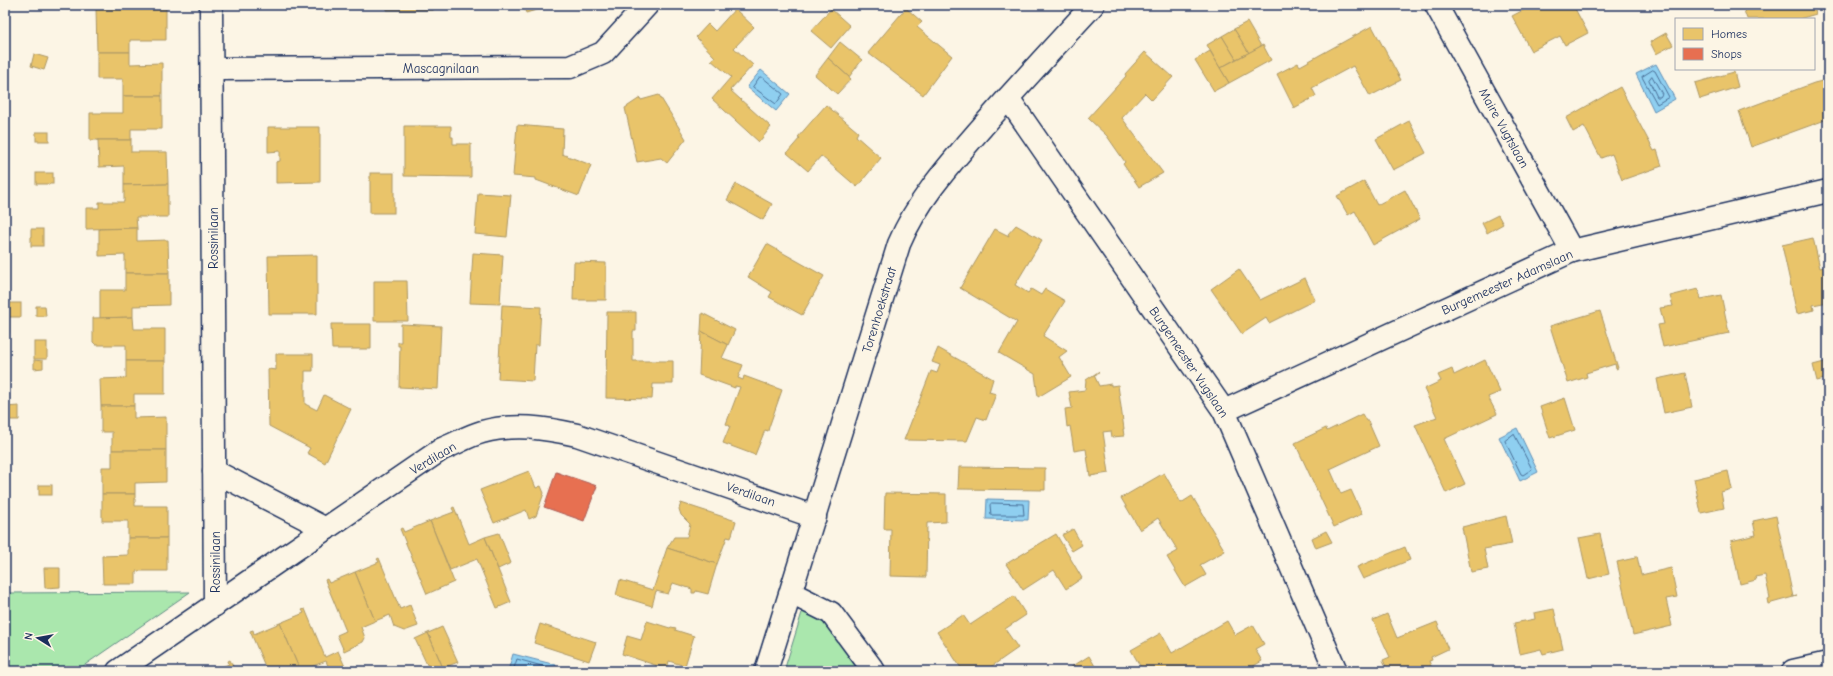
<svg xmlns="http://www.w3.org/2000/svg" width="1833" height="676" font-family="'Comic Neue',sans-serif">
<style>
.green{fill:#aae7ad;stroke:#628b86}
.water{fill:#8fcff0;stroke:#618fb6}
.homes{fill:#e9c46a;stroke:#ab9766}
.shops{fill:#e76f51;stroke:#aa5c55}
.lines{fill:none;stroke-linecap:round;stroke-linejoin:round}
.shore{stroke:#496f98;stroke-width:1}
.minor-casing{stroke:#1b2f5e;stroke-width:25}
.minor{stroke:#fcf5e5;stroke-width:22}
.labels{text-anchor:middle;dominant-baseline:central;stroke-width:4;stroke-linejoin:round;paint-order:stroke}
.street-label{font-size:13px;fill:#1b2f5e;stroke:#fcf5e5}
</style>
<rect width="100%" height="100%" fill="#fcf5e5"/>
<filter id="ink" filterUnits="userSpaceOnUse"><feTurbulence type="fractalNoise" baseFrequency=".025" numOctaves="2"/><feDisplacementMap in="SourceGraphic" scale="8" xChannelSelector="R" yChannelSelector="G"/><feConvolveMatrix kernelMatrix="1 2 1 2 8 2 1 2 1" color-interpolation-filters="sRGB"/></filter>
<g filter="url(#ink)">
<g class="green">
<path d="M190,592L76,671H5V593Z"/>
<path d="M804,606L826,625L860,671H784Z"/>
</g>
<g class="water">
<path d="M1656,64L1675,99L1654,111L1636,74Z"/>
<path d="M761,70L790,94L776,111L747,87Z"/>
<path d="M1517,428L1538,472L1520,481L1499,437Z"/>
<path d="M987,499L1029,500L1028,520L986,519Z"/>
<path d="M513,654L556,665L554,671H508Z"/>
</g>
<g class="homes">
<path d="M122,5H166V7L122,8Z"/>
<rect x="387" y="5" width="46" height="5"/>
<path d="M523,5H553L526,13Z"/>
<path d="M1533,5H1573L1588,33L1565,45L1560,36L1531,51L1512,16Z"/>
<path d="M1742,5H1813L1816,14L1799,19H1747Z"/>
<path d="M166,7V40H130V52H97L96,8Z"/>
<path d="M906,8L922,22L917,27L952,56L923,95L868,53Z"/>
<path d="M735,9L754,27L734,48L753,65L730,90L771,127L759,142L712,99L731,77L711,60L715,57L696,37L708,24L715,31Z"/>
<path d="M831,9L850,26L831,48L811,31Z"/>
<path d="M1247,22L1261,46L1249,53L1234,29Z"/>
<path d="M1372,26L1401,80L1370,96L1353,66L1312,88L1316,96L1294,108L1277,74L1298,63L1300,66Z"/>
<path d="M1234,29L1249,53L1236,59L1222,36Z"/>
<path d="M1666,33L1673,45L1656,54L1650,42Z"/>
<path d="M1222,36L1236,59L1220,68L1207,45Z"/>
<path d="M840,42L862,60L849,77L828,58Z"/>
<path d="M1263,45L1271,60L1229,83L1220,68Z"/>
<path d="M1210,51L1229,83L1214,91L1195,60Z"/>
<path d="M97,52H130V64L162,63V96H123V79H97Z"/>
<path d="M1145,52L1173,77L1152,100L1145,93L1122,118L1163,173L1139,187L1123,164L1125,162L1107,136L1088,118L1126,76L1125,74Z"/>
<path d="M34,54L48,58L44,70L31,66Z"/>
<path d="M828,58L851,79L837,94L815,75Z"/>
<path d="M1734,72L1738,87L1700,99L1695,83Z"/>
<path d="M1826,80L1828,85V119L1751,147L1739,111L1814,83Z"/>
<path d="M1620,87L1654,151L1657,150L1662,166L1622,180L1612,154L1601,158L1584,126L1573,132L1566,118Z"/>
<path d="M659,95L686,139L667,163L661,158L637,162L625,108L640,98L641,100Z"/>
<path d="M123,96H162V129H131V140H90V113H123Z"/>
<path d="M826,105L858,132L856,136L881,158L857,187L821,156L808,171L787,153L800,138L798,137Z"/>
<path d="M1409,121L1426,153L1393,170L1376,139Z"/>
<path d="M517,125L563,129L562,154L591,165L579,196L536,180V178L513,176Z"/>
<path d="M404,126H451V137H453V144H471V177L404,176Z"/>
<path d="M268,127H320V182L276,183V162L280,161V151L268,152Z"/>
<rect x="36" y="132" width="13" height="9"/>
<path d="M98,140H131V152H167L168,184L124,185V166L99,167Z"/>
<rect x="36" y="173" width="17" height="11"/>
<rect x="370" y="173" width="24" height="40"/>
<path d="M1364,181L1377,205L1405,190L1420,219L1373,245L1355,211L1348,215L1337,196Z"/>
<path d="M168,184V217H136L137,228L86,229V208H99V202H124V185Z"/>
<path d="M736,184L772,204L763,220L727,200Z"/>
<path d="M478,193L511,195L507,237L475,234Z"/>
<path d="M1498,215L1503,224L1487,233L1482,223Z"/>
<path d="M1016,225L1042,240L1015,285L1028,293L1031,289L1041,295L1045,289L1065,301L1043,336L1067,351L1059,357L1071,377L1038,397L1035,374L999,353L1017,322L960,288L995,229L1009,236L1008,234Z"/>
<path d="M137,228V241L168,240L169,273H125V255L99,256V229Z"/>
<rect x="31" y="229" width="12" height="17"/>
<path d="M1813,238L1820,268L1828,266V302L1813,305L1814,310L1797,314L1782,245Z"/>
<path d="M767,244L824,276L802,315L769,297L772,292L748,277Z"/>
<path d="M473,253L503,255L500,304L470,303Z"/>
<path d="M317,255V314H269L268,256Z"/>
<path d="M574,262L606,263V300H573Z"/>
<path d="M1239,269L1260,300L1305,278L1315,300L1269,323L1266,318L1242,334L1211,289Z"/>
<path d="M125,273H169V305L133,306V317L100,318V290H125Z"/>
<path d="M374,281H407L408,321H374Z"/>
<path d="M1698,289L1701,299L1721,295L1729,333L1663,347L1658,325L1664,324L1660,308L1673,306L1670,296Z"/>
<rect x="5" y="303" width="16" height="14"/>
<path d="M502,305L541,307L539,345H535L533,381L498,379Z"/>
<path d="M36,306H45L46,316H36Z"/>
<path d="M1600,311L1618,368L1616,369L1615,364L1586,373L1587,377L1568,383L1550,326Z"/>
<path d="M607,312H636V331H633V361H673V384H653L652,399L606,398Z"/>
<path d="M702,313L735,330L728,345L701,331Z"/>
<rect x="5" y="317" width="4" height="16"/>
<path d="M133,317L134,329H165V361H126V345H96L93,342V318Z"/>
<path d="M331,324H371V349H332Z"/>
<path d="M401,324L441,326L438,389L399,387L400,346H398V342H401Z"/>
<path d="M701,331L728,345L722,358L743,365L738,378L743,380L744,376L782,390L769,427L768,431L765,430L755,455L723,443L730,426L726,424L740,387L735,386V388L699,375Z"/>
<rect x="34" y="342" width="13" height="17"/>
<path d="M938,348L993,379L989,392L996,394L986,420L977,417L967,441L904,440L931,371L937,373L940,365L932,362Z"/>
<path d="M276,354H313V371H305V404L317,410L324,395L351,409L325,463L307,453L310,448L269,426L268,369L276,370Z"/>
<path d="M34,360L43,361V368L34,369Z"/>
<path d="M1485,360L1500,392L1488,397L1497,414L1444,439L1465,484L1446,493L1415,425L1437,417L1424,389L1441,381L1438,375L1452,369L1454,375Z"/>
<path d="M126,361H165V394H134V406H101L100,379L126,378Z"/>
<path d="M1828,361V378L1817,381L1813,365Z"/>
<path d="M1098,372L1099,373L1094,375L1099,386L1111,384V386L1118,385L1124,429H1123L1124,436L1112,437L1111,431L1103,432L1109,473L1090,476L1086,449L1074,451L1070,426L1067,427L1065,409L1072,408L1069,392L1085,390L1086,380Z"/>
<path d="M1685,373L1692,407L1664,413L1657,379Z"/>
<path d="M1565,398L1575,430L1550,438L1540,407Z"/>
<path d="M19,406V420H5V407Z"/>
<path d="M101,406H134V418L166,417V450H112V432H101Z"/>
<path d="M1362,414L1366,421H1368L1379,446L1330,469L1341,494L1351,490L1362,514L1334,527L1295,443L1326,428L1327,431Z"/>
<path d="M112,450H166V482L135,483V494H102V467H112Z"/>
<path d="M959,467L1045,468V490L958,489Z"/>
<path d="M529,471L536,488L541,486L544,493L536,516L529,519L526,510L494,523L480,490Z"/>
<path d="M1728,471L1732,489L1721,492L1724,508L1701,513L1694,479Z"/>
<path d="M1164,473L1181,503L1192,496L1225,551L1200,565L1206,575L1185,587L1167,557L1178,551L1158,518L1140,530L1121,498Z"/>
<rect x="39" y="485" width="13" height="10"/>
<path d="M885,493L946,494V522L927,523L926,577L890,576L891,529H884Z"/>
<path d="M102,494H135V506H167V538H128V521H102Z"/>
<path d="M681,503L736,521L731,538L727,537L717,564L667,548L674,537H687L690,524L681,515L679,509Z"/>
<path d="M454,507L469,544L485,537L511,602L497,608L477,559L450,570L430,521L454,512L452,508Z"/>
<path d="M1506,516L1512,544L1484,549L1488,569L1471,572L1462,527Z"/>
<path d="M1776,516L1793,597L1797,596L1768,604L1767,599L1770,598L1765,575L1755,577L1756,580L1740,584L1731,541L1756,535L1753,521Z"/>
<path d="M430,521L454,582L427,594L400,529L402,528L404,532Z"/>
<path d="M1073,529L1082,545L1072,551L1062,535Z"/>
<path d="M1326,531L1332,542L1316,548L1312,538Z"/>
<path d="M499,533L511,563L498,569L485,537Z"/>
<path d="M1056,534L1082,578L1066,589L1054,570L1023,590L1006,564Z"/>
<path d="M1600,534L1609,574L1588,579L1579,538Z"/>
<path d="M128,538H167V571H136V584H103L102,556L128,555Z"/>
<path d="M1405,547L1410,560L1363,579L1357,567Z"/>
<path d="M667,548L717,564L708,594L696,591L695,593H692V589L673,583L668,594L656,591L652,606L616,595L620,580L653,590Z"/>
<path d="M1635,556H1637L1641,575L1671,568L1677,597L1666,599L1672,626L1633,635L1617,562L1635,558Z"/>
<path d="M379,558L400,609L410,605L418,626L404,631L394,627L390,615L375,621L355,572L379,562L377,559Z"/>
<path d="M44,568H60V587L45,588Z"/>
<path d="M355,572L375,621L361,627L365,638L363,642L344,651L337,635L346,631L325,580L327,579L329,583Z"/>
<path d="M1014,596L1026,615L1005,629L1018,648L985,671H963L937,632L963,615L970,625Z"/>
<path d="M305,609L325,657L338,651L347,671H330L326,661L300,671L280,623L304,613L302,610Z"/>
<path d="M1554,609L1563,649L1543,654L1541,649L1520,654L1514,623L1535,619L1534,613Z"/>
<path d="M1387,614L1397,638L1437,622L1448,649L1431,657L1432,660L1429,661L1433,671H1388L1383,660L1390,657L1373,620Z"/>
<path d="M647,621L670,628L671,627L676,628L675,630L694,636L685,666L669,661L667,669L622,654L627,636L641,640Z"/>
<path d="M1227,621L1235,635L1253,625L1264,644L1255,649L1262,661L1245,671H1165L1163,668L1158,671H1143L1131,650L1161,633L1172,653Z"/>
<path d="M280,623L300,671H267L250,631L253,630L254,634Z"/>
<path d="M540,624L596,642L589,661L534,643Z"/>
<path d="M442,627L458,662L443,668L428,633Z"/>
<path d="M428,633L443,668L437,671H430L415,639Z"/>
<path d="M1089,656L1098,671H1065Z"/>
<path d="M230,660L235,671H212L229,664L228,661Z"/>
</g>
<path class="shops" d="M556,472L597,486L584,521L544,507Z"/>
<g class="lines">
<g class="shore">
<path d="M1653,70L1655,71L1669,97L1657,104L1642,77Z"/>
<path d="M1652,76L1662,94L1660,97H1657L1649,80Z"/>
<path d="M760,77H762L783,94L776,104L753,87Z"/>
<path d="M1514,434L1532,469L1523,475L1521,474L1505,441Z"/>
<path d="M992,503L1023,504L1024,515H991L990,505Z"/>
<path d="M513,671L517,659L549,668L551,671"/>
</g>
<g class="minor-casing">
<g id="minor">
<path d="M211,5L215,605"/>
<path d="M1436,5L1572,251"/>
<path d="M212,69L570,67L603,53L647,5"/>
<path d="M1008,98L1224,411L1336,671"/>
<path d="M1224,411L1572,251L1828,191"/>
<path d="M214,471L326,529"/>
<path d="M791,593L831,613L874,671"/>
<path d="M118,671L442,449C455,444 468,436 482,432C514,423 546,428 577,435L815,517"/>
<path d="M766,671L899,244C918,199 951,163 983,126C1019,85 1056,45 1093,5"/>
<path d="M1793,671L1828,663"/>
</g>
</g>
<use href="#minor" class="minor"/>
</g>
</g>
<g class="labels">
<g class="street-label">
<text x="441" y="68">Mascagnilaan</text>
<text transform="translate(1504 128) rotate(61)">Maire Vugtslaan</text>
<text transform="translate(213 238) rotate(-90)">Rossinilaan</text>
<text transform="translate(1507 282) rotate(-24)">Burgemeester Adamslaan</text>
<text transform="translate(879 310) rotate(-73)">Torenhoekstraat</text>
<text transform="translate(1189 362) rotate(56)">Burgemeester Vugslaan</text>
<text transform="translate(433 458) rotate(-31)">Verdilaan</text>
<text transform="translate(751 494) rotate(19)">Verdilaan</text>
<text transform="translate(215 562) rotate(-90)">Rossinilaan</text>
</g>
</g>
<rect width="1833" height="676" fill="none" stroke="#fcf5e5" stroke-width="20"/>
<rect x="10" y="10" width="1813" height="656" fill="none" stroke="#1b2f5e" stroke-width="1.5" filter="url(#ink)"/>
<rect x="1675" y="18" width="140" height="52" fill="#fcf5e5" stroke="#a2a6af"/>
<rect x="1683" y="28" width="20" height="12" fill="#e9c46a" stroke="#a2a6af"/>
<text x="1711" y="38" font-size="12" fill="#1b2f5e">Homes</text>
<rect x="1683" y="48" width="20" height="12" fill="#e76f51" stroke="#a2a6af"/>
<text x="1711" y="58" font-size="12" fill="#1b2f5e">Shops</text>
<g transform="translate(38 638) rotate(281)" stroke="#fcf5e5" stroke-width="3" paint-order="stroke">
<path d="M0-3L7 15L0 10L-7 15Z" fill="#1b2f5e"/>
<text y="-6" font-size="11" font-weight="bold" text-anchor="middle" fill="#1b2f5e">N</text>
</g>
</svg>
